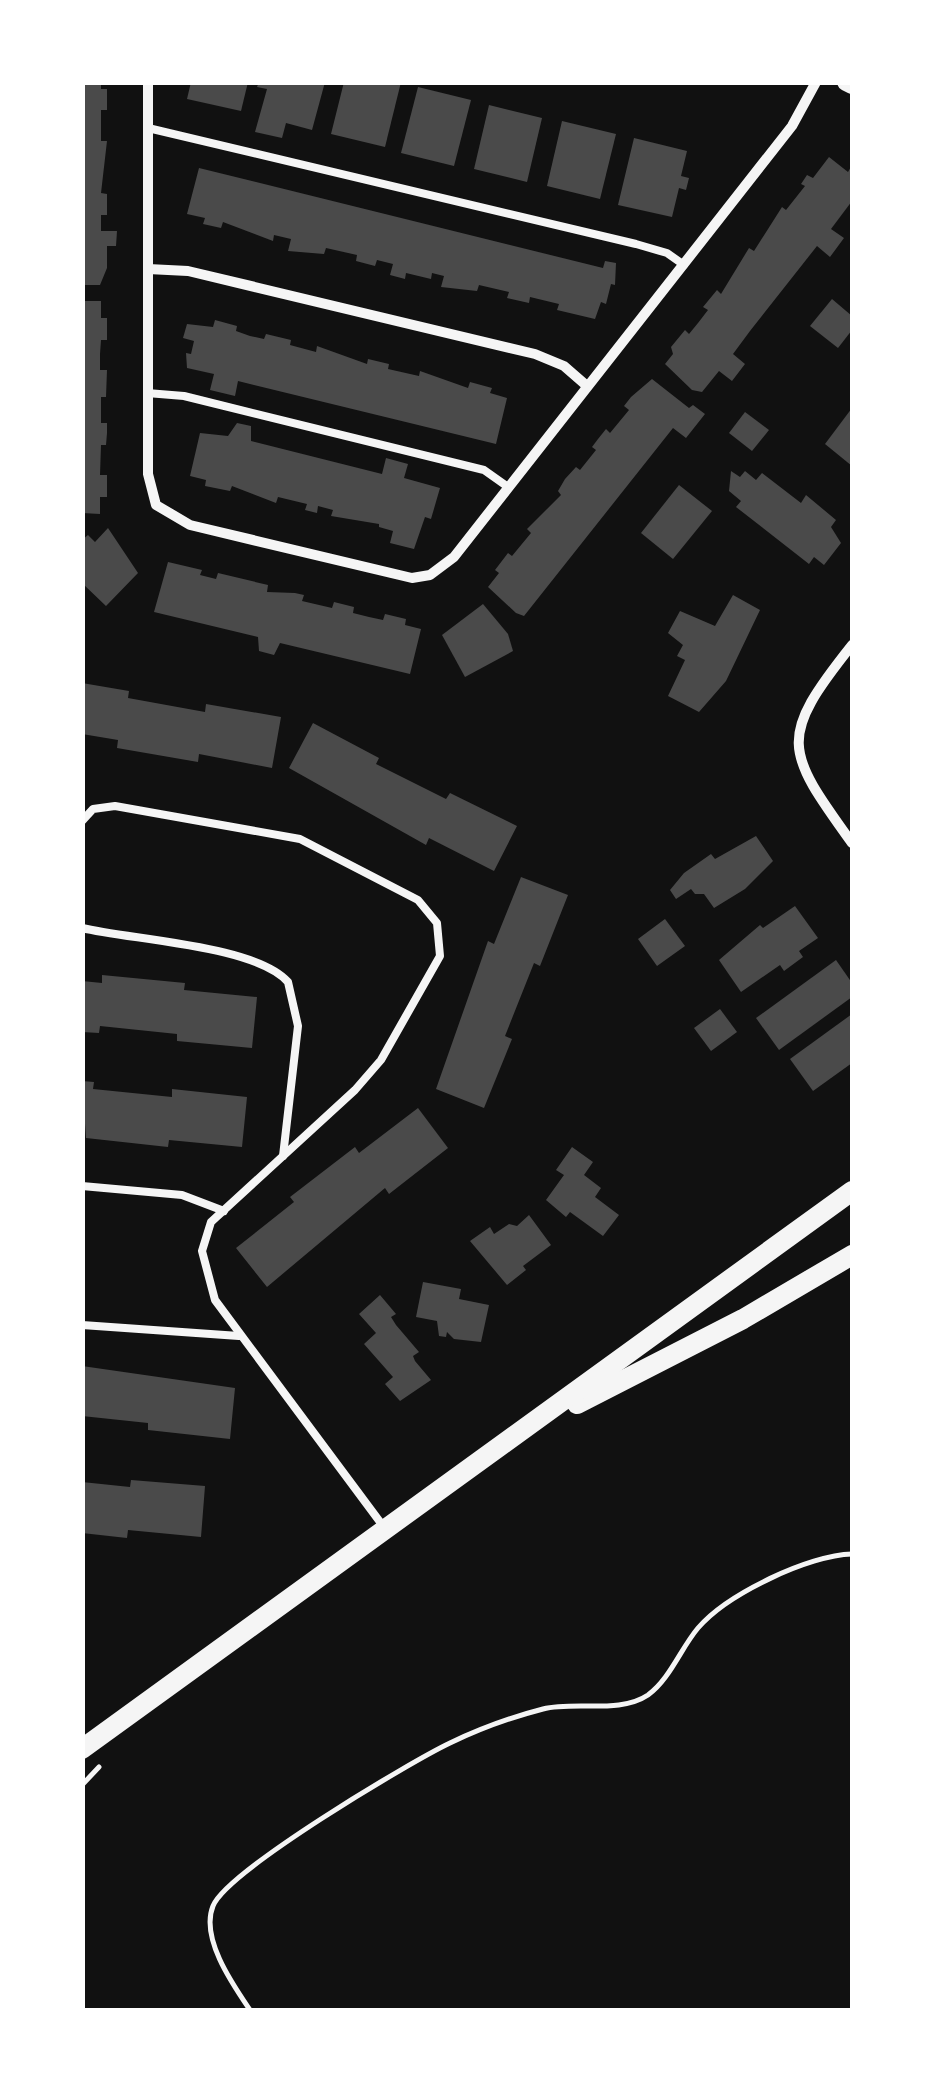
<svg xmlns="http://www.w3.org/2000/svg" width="935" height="2093" font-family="Commissioner,sans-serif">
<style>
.building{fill:#4a4a4a}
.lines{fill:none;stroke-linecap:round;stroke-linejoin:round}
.path{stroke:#f5f5f5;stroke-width:5}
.service{stroke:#f5f5f5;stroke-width:8}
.minor{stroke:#f5f5f5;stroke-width:10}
.tertiary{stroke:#f5f5f5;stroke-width:18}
.secondary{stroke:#f5f5f5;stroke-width:20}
</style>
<rect width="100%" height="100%" fill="#111"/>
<g class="building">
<path d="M82,82H101V89H107V110H101V141H107L101,193L107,194V215H101V231H117L116,246H107V268L100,285H82Z"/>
<path d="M191,82H248L241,111L187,99Z"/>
<path d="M259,82H325L312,130L286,123L282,138L255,132L267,89L257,87Z"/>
<path d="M344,82H401L385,147L331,134Z"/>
<path d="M418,87L471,100L454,166L401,153Z"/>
<path d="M489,105L542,118L527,182L474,169Z"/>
<path d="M562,121L616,134L600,199L547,186Z"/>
<path d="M634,138L687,151L681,176L689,178L686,190L679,188L672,217L618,205Z"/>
<path d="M829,157L848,172L852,165V201L831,229L844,238L830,257L817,246L750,331L733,354L745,364L732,381L719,371L702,392L692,390L665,364L673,354L671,347L685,330L689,334L698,323L708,310L703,307L717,290L721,294L749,248L754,251L782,207L786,210L805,186L801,184L807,175L813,178Z"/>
<path d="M199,168L603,268L605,261L616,263L615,285L611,284L606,304L601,302L595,319L557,310L559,304L530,297L529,303L507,298L509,292L479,285L477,291L441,287L444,276L432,273L431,279L406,273L405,279L390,275L393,264L377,260L375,266L356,261L357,255L326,248L324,254L288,251L291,239L274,235L273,241L223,222L221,228L203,224L205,218L187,214Z"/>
<path d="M832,299L852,316V330L838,348L810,326Z"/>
<path d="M82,301H101V318H107V340H101L100,354V370H107L106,397H101V423H107V433L106,445H101L100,475H107V497H100V514L82,513Z"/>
<path d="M215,320L237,326L236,331L250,336L264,339L266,334L291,340L290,345L316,352L317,346L367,364L368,359L389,364L388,369L419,376L420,371L468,388L470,382L492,388L490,393L507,398L496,444L238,381L235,396L210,390L214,374L187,368L186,353L191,354L194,341L183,338L187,324L213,327Z"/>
<path d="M652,379L689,408L693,405L705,414L686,438L673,428L524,616L516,613L488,587L499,573L495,570L508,553L512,556L531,533L527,529L561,495L558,491L565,479L576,467L580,470L596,450L592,447L598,439L606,429L610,433L629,410L624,406L631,397Z"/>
<path d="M852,408V466L825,444Z"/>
<path d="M745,412L769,430L752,451L729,433Z"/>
<path d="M237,423L251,426V441L382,474L386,458L408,464L404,478L440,488L431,519L425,517L414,549L390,543L393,531L379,527V524L331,516L333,510L318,506L317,513L305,510L307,504L278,497L276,503L232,486L230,491L205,486L206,480L190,476L200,433L228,436Z"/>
<path d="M731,471L740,477L745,471L756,480L762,473L801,503L806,495L836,520L831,527L841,543L824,565L814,557L809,564L736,507L741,501L729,491Z"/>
<path d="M679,485L712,511L673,559L641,533Z"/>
<path d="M108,528L138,573L106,606L82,583V540L88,535L95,542Z"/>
<path d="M168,562L202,570L200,575L216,579L218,573L268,585L267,592L295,593L304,595L302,601L332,608L334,602L354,607L353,613L369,617L383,620L385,614L406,619L405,625L421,629L410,674L280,643L274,655L259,651L258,637L154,612Z"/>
<path d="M733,595L760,610L726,681L699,712L668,696L685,660L677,656L683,645L668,633L680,611L715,626Z"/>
<path d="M483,604L508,634L513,651L465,677L442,635Z"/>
<path d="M82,683L129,691L128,698L205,712L206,704L281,717L272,768L199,754L198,762L117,748L118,740L82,734Z"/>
<path d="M313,723L379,758L376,764L446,799L450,793L517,826L494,871L429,838L426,845L289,768Z"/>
<path d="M756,836L773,861L745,889L714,908L704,894H695L691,889L676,899L670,890L684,873L711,854L715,859Z"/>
<path d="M521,877L568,895L540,966L534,963L505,1036L512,1039L484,1108L436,1089L488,941L494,944Z"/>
<path d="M795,906L818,938L799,951L803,957L784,971L780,965L741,992L719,960L760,925L763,928Z"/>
<path d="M665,919L685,946L657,966L638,939Z"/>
<path d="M836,960L852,983V997L779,1050L756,1018Z"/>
<path d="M102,975L185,983L184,990L257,997L252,1048L177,1041V1034L100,1026L99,1033L82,1032V981L102,983Z"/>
<path d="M720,1009L737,1032L711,1051L694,1028Z"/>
<path d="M852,1014V1063L813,1091L790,1059Z"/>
<path d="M82,1081L94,1082L93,1089L172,1097V1089L247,1097L242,1147L169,1140L168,1147L86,1138Z"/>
<path d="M418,1108L448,1148L389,1194L385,1188L267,1287L236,1248L294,1202L290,1197L355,1147L359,1153Z"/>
<path d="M572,1147L593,1162L584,1175L601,1188L595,1197L619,1215L603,1236L570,1212L566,1217L546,1200L564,1175L556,1170Z"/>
<path d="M529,1215L551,1245L523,1266L526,1270L507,1285L470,1241L490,1227L494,1234L509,1224L517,1226Z"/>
<path d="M423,1282L461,1289L459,1299L489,1305L481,1342L454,1339L447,1332L446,1337L439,1336L437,1321L416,1317Z"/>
<path d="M380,1295L396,1314L391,1317L396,1325L419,1352L413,1356L415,1361L431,1380L400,1401L385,1384L393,1377L364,1344L376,1333L359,1314Z"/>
<path d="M82,1366L235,1388L230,1439L148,1430V1423L82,1416Z"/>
<path d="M131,1480L205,1486L201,1537L128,1530L127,1538L82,1533V1482L130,1487Z"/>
</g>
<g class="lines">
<g class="path">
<path d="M82,1785L99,1767"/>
<path d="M250,2010C233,1985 200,1938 213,1906C227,1871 410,1762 450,1743C479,1729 512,1717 543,1709C575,1701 620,1714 648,1695C670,1679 681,1648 698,1628C727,1594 809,1555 852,1554"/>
</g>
<g class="service">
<path d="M148,128L636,244L667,253L684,265"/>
<path d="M147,393L184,396L484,470L508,487"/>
<path d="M82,821L93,809L115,806L300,839L418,900L437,923L440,956L381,1060L355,1090L211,1222L202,1251L215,1300L383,1526"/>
<path d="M82,928C132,940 255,945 288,982L298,1026L283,1156"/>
<path d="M82,1186L182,1195L224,1211"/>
<path d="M82,1325L239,1336"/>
</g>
<g class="minor">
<path d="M148,82V474L156,505L190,525L412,578L430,575L454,557L792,126L816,82"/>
<path d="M148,269L188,271L535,354L564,366L587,386"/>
<path d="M852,645C778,738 784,749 852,843"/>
</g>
<path class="tertiary" d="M846,82L852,85"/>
<g class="secondary">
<path d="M577,1404L743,1319L852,1255"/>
<path d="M82,1749L852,1191"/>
</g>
</g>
<rect width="935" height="2093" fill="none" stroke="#ffffff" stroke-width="170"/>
</svg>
